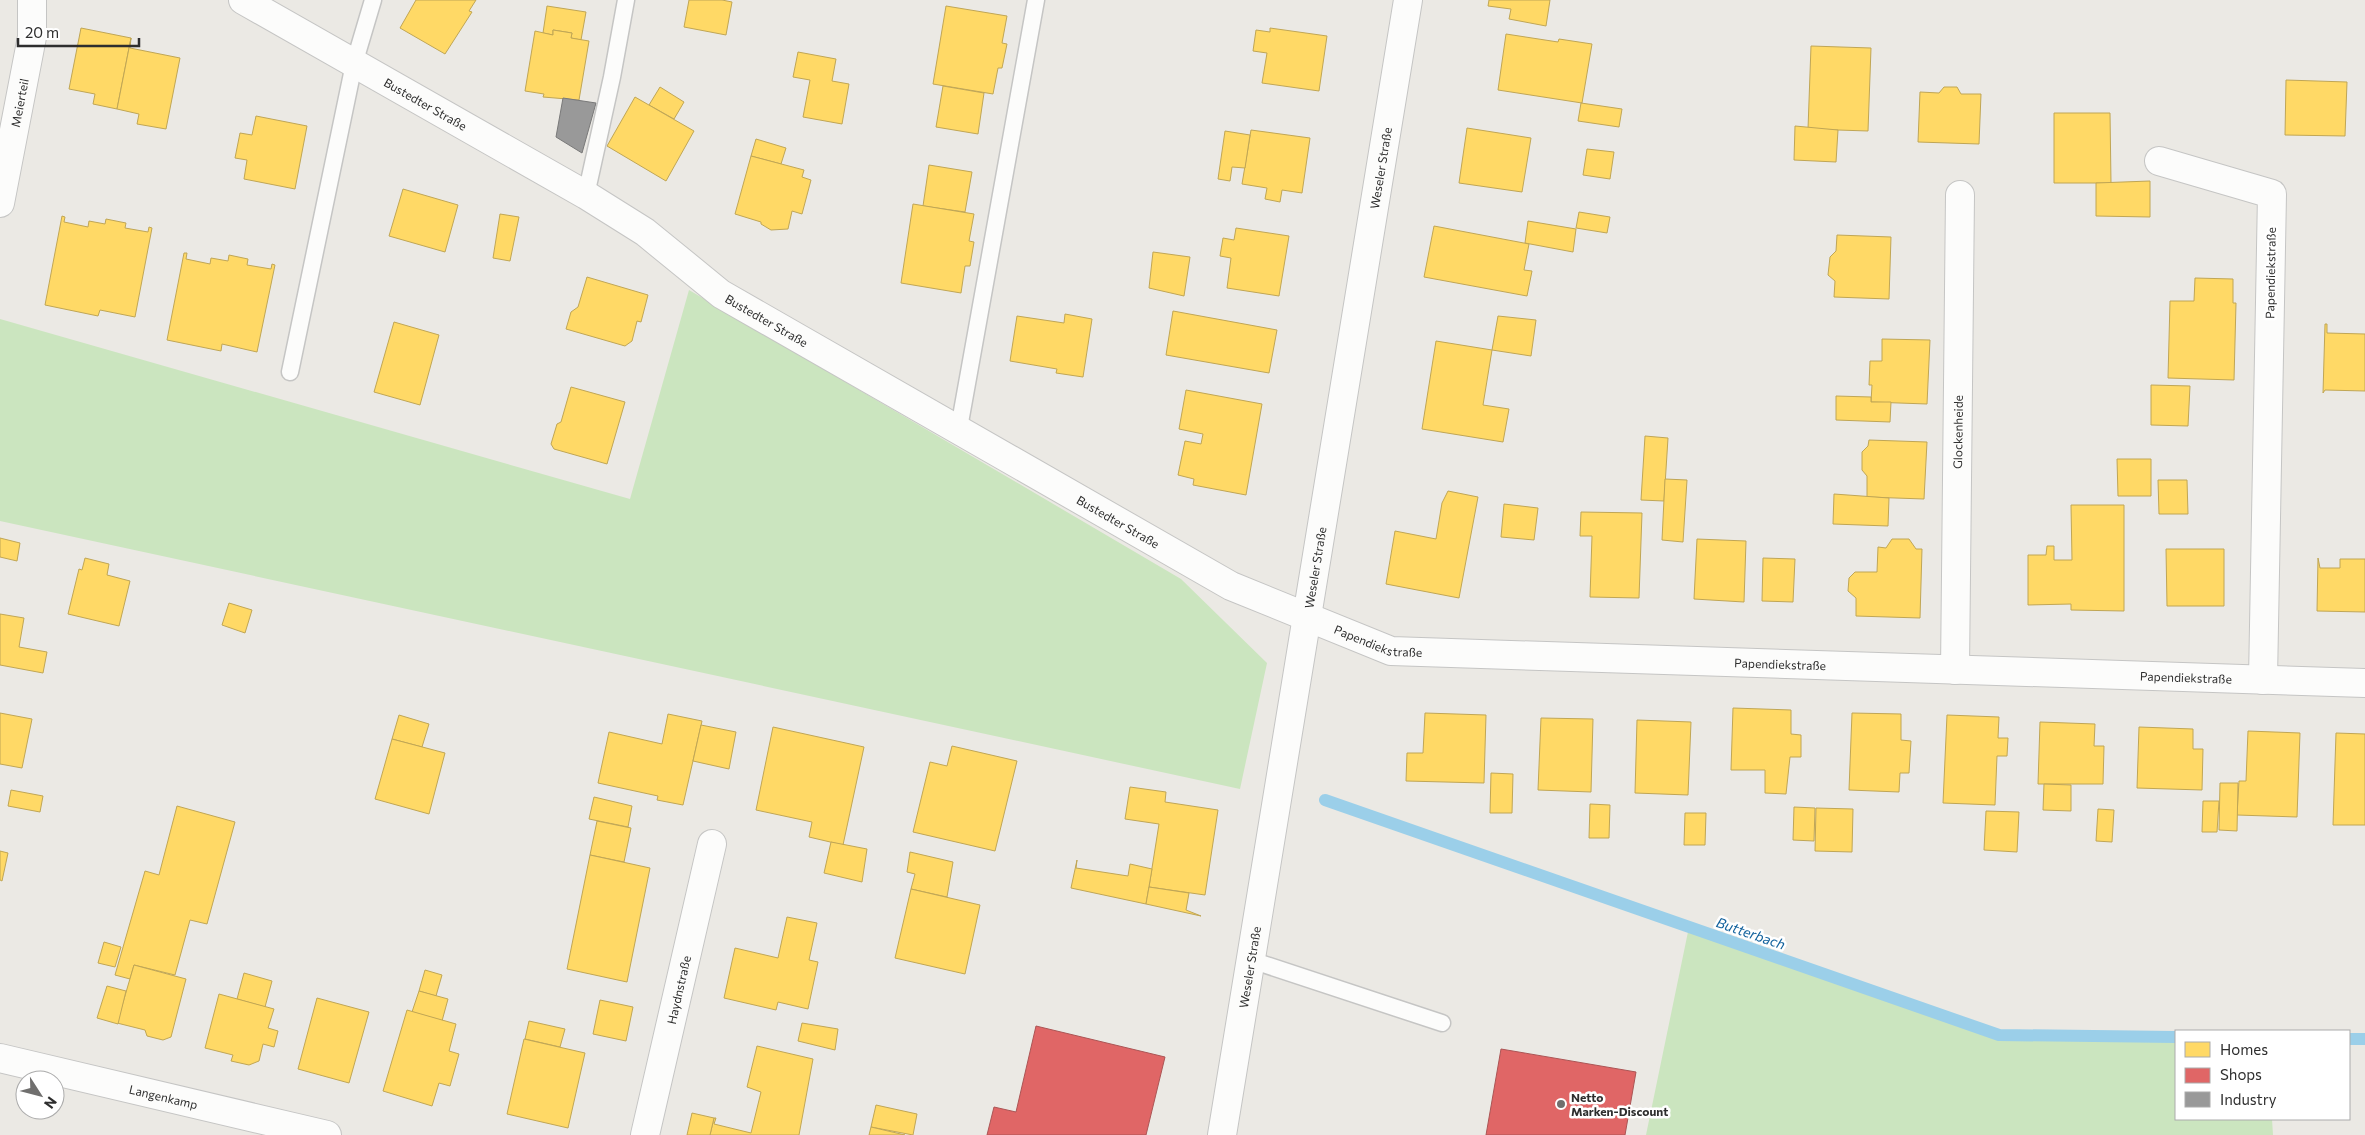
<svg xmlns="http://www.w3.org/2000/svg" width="2365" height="1135" font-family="Commissioner,sans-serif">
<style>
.green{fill:#cbe5bf}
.homes{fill:#ffd966;stroke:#c0a655}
.shops{fill:#e06666;stroke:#ab5555}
.industry{fill:#999;stroke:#797979}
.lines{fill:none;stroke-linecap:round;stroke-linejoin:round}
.stream{stroke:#9bcfe9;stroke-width:12}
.lane-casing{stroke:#c5c5c4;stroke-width:19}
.street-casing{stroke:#c5c5c4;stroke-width:30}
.secondary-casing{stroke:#c5c5c4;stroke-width:30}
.lane{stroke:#fcfcfb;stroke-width:16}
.street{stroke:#fcfcfb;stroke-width:28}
.secondary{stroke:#fcfcfb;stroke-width:28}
.poi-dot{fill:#706f6e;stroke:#fff;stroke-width:2}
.labels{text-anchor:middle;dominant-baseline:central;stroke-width:5;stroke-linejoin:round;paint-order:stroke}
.street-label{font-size:12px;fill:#2e2e2e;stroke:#fff}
.poi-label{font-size:12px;font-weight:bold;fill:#2e2e2e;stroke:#fff;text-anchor:start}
.water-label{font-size:14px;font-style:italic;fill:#13629d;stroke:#fff}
</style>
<rect width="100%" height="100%" fill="#ebe9e4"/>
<g class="green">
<path d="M689,290L1181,579L1267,663L1240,789L0,521V319L630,499Z"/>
<path d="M1689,927L2002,1040L2176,1033V1119H2272L2273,1135H1646Z"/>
</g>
<g class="homes">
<path d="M416,0H476L469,11L472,12L445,54L400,28Z"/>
<path d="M689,0H722L732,2L726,35L684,27Z"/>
<path d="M1489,0H1550L1546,26L1509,19L1511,9L1488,6Z"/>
<path d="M547,6L586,12L581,40L571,38L572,33L553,30V35L543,33Z"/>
<path d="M946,6L1007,16L1002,43L1007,44L1002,68H998L993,94L933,84Z"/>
<path d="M81,28L131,38L117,109L93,104L95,94L69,89Z"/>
<path d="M1270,28L1327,36L1319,91L1262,83L1267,53L1253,51L1256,30L1270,32Z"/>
<path d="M553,30L572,33L571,38L589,41L579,100L543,97L544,94L525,91L535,31L553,35Z"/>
<path d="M1506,34L1558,42L1559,39L1592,44L1582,103L1498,90Z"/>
<path d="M131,38L130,48L180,58L166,129L137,124L139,114L117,109Z"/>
<path d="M1811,46L1871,48L1868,131L1808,129Z"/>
<path d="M798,52L836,59L832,81L849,84L842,124L803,117L810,80L793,77Z"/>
<path d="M2286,80L2347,82L2345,136L2285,135Z"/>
<path d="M943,86L984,93L978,134L936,127Z"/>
<path d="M660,87L684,102L674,119L649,105Z"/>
<path d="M1944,87H1957L1961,94H1981L1979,144L1918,142L1920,92L1939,93Z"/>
<path d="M635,97L694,131L666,181L607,146Z"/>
<path d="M1581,103L1622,109L1619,127L1578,121Z"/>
<path d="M2054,113H2110L2111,183H2054Z"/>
<path d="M256,116L307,126L295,189L244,179L247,160L235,158L240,133L252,135Z"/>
<path d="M1795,126L1838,130L1836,162L1794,160Z"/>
<path d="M1467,128L1531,138L1522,192L1459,183Z"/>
<path d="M1251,130L1310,138L1302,193L1282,190L1280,202L1265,199L1267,188L1242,184Z"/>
<path d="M1225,131L1250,135L1245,168L1232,167L1230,181L1218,179Z"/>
<path d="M756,139L786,148L781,164L751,156Z"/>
<path d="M1587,149L1614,152L1610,179L1583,175Z"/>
<path d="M751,156L804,170L802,177L811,180L802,214L792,211L788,229L771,230L761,224V222L735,214Z"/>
<path d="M929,165L972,172L965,212L923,206Z"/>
<path d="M2150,181V217L2096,216V183Z"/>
<path d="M403,189L458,205L445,252L389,236Z"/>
<path d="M913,204L974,214L969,241L974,242L970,266H965L961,293L901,283Z"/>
<path d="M1579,212L1610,217L1607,233L1576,228Z"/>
<path d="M500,214L519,217L510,261L493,258Z"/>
<path d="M62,216L65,217L64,222L88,227L89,221L105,224L106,219L126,223L125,228L148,232L149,227L152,228L135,317L100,310L98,316L45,305Z"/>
<path d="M1528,221L1576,229L1573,252L1525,243Z"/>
<path d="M1434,226L1529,244L1524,270L1532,271L1527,296L1424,277Z"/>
<path d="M1236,228L1289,236L1279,296L1227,288L1231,258L1220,256L1223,238L1234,240Z"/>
<path d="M1837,235L1891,237L1889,299L1834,297L1835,281L1828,275L1830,257L1836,251Z"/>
<path d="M1153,252L1190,257L1184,296L1149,288Z"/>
<path d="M184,253H187L186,259L210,264L211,258L228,261L229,255L248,259L247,265L271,269L272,264L275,265L257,352L222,344L221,351L167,340Z"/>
<path d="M587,277L648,295L641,322L637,321L632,341L625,346L566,329L571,312L578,307Z"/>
<path d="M2195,278L2233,279V303H2236L2234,380L2168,378L2170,301H2194Z"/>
<path d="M1173,311L1277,330L1269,373L1166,355Z"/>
<path d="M1065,314L1092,319L1083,377L1056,373L1057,369L1010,361L1017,316L1064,323Z"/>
<path d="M1498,316L1536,320L1531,356L1492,350Z"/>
<path d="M394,322L439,335L420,405L374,392Z"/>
<path d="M2325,324H2327V333L2365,334V391L2325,390L2323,393Z"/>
<path d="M1882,339L1930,340L1927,404L1871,402L1872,385H1869L1870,361H1882Z"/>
<path d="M1436,341L1492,350L1483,405L1509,409L1503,442L1422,429Z"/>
<path d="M2151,385L2190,386L2188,426L2151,425Z"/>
<path d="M571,387L625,402L607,464L554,449L551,444L557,424L561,422Z"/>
<path d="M1186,390L1262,404L1246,495L1193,485L1194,479L1178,475L1185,441L1201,444L1203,434L1179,429Z"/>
<path d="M1836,396L1871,397V402H1891L1890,422L1836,420Z"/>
<path d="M1645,436L1668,438L1664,501L1641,500Z"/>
<path d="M1869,440L1927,442L1924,499L1867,497V476L1862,470V452L1868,446Z"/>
<path d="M2117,459H2151V496H2118Z"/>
<path d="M1665,479L1687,480L1683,542L1662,540Z"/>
<path d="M2158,480H2187L2188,514H2159Z"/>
<path d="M1448,491L1478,497L1459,598L1386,584L1395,531L1436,539L1442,503Z"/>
<path d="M1834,494L1889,498L1888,526L1833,524Z"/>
<path d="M1504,504L1538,508L1534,540L1501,537Z"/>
<path d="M2071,505H2124V611L2071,610V604L2028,605V555H2046L2047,546H2054V560H2072Z"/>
<path d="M1581,512L1642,513L1639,598L1590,597L1592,536H1580Z"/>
<path d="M0,538L20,543L17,561L0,557Z"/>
<path d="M1697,539L1746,541L1744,602L1694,599Z"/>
<path d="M1892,539H1909L1916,549H1922L1920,618L1856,616V598L1848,591L1849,578L1855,572H1877L1878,547L1886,548Z"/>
<path d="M2166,549H2224V606H2167Z"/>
<path d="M85,558L109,564L107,575L130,581L119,626L68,614L79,569L82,570Z"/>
<path d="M1763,558L1795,559L1793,602L1762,601Z"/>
<path d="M2318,558L2320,568H2340V559H2365V612L2317,611Z"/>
<path d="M229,603L252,610L245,633L222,625Z"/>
<path d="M0,614L24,618L19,647L47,652L43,673L0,665Z"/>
<path d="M1733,708L1791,710V734L1801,735V757H1790L1786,794L1765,793V770H1731Z"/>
<path d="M0,713L32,719L22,768L0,764Z"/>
<path d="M1425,713L1486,715L1484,783L1406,781L1407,753H1423Z"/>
<path d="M1852,713L1901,714V740L1911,741L1909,773H1900L1899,792L1849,790Z"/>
<path d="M668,714L702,721L683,805L657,800L658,796L598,783L609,732L662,744Z"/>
<path d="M399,715L429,724L422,747L392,739Z"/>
<path d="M1947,715L1999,717L1998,738H2008L2007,756H1997L1995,805L1943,803Z"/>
<path d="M1541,718L1593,719L1591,792L1538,790Z"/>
<path d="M1637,720L1691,722L1688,795L1635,793Z"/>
<path d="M2040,722L2095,724L2094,746H2104L2103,784H2038Z"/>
<path d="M701,725L736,732L729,769L693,761Z"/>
<path d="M773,727L864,747L843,845L809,837L812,822L756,810Z"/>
<path d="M2139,727L2193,729V749H2203L2202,790L2137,788Z"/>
<path d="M2248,731L2300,733L2297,817L2237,815L2239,781H2246Z"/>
<path d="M2336,733L2365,734V825H2333Z"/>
<path d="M392,739L445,753L429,814L375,799Z"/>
<path d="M952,746L1017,761L995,851L913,832L930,762L947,766Z"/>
<path d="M1491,773L1513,774L1512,813H1490Z"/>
<path d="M2220,783H2238L2237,831L2219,830Z"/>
<path d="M2044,784L2071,785V811L2043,810Z"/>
<path d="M1130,787L1166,792L1165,802L1218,810L1205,895L1149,887L1159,824L1125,819Z"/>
<path d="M11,790L43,796L40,812L8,806Z"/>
<path d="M594,797L632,806L628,827L589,819Z"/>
<path d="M2203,801H2219L2217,832H2202Z"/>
<path d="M1590,804L1610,805L1609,838H1589Z"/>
<path d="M177,806L235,822L207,924L190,920L175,975L134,965L130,979L115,975L145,871L159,875Z"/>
<path d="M1794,807L1815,808L1814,841L1793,840Z"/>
<path d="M1816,808L1853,809L1852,852L1815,851Z"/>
<path d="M2098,809L2114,810L2112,842L2096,841Z"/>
<path d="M1986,811L2019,812L2017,852L1984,850Z"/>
<path d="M1685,813H1706L1705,845H1684Z"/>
<path d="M597,821L631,828L624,862L590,855Z"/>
<path d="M831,842L867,849L862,882L824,873Z"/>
<path d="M0,851L8,853L2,881L0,880Z"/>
<path d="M910,852L953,862L947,897L911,889L915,874L907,872Z"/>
<path d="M590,855L650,868L627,982L567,969Z"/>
<path d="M1077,860L1076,868L1128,876L1130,864L1152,869L1146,904L1071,888Z"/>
<path d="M1149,887L1189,893L1186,910L1201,916L1146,904Z"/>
<path d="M911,889L980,905L965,974L895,958Z"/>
<path d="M787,917L817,923L809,960L818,962L808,1009L778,1002L776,1010L724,998L735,948L778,958Z"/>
<path d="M104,942L121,947L115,967L98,963Z"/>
<path d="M134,965L186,979L171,1037L163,1040L147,1036L145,1030L117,1023Z"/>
<path d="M425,970L442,975L436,996L419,991Z"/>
<path d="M244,973L272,981L265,1007L237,999Z"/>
<path d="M107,986L126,991L118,1024L97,1018Z"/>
<path d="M419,991L448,999L442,1021L412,1012Z"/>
<path d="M219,994L274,1009L268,1028L278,1031L274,1047L263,1044L259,1061L249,1065L231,1061L233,1055L205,1048Z"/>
<path d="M317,998L369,1012L349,1083L298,1069Z"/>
<path d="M600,1000L633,1007L626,1041L593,1034Z"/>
<path d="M407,1010L456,1024L449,1051L459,1054L450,1086L439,1083L432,1106L383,1091Z"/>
<path d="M529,1021L565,1029L560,1047L525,1039Z"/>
<path d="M802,1023L838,1029L835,1050L798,1041Z"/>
<path d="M524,1039L585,1053L568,1128L507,1114Z"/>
<path d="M757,1046L813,1059L799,1135H710L714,1118H716L714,1124L751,1133L761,1092L747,1087Z"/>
<path d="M876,1105L917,1114L913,1135L871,1127Z"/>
<path d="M692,1113L714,1118L710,1135H687Z"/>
<path d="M871,1127L905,1135H869Z"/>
</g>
<g class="shops">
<path d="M1036,1026L1165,1057L1146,1135H987L994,1107L1016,1112Z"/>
<path d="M1501,1049L1636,1072L1625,1135H1486Z"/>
</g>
<path class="industry" d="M563,98L596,103L582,153L556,137Z"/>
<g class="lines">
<g class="stream">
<path d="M1325,800L1999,1035L2176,1037"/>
<path d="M2349,1039H2365"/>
</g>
<g class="lane-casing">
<g id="lane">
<path d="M586,195L612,77L626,0"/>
<path d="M290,372L354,64L373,0"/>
<path d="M959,428L1036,0"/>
<path d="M1251,960L1442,1023"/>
</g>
</g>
<g class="street-casing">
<g id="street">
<path id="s1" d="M243,0L586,195L645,232L721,294L1231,586L1391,651L2365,683"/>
<path d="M2159,161L2272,194L2263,680"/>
<path id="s2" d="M0,203L32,37V0"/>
<path id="s3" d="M1955,670L1960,195"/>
<path id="s4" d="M0,1058L327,1135"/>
<path id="s5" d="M645,1135L712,844"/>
</g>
</g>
<g class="secondary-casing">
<g id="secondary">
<path id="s6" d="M1222,1135L1408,0"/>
</g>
</g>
<use href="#lane" class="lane"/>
<use href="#street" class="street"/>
<use href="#secondary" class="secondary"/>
</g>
<circle class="poi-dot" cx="1561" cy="1104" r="5"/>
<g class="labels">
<g class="street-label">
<text stroke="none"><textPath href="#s2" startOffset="102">Meierteil</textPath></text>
<text stroke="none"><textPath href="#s1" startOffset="210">Bustedter Straße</textPath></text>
<text stroke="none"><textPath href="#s6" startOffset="980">Weseler Straße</textPath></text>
<text transform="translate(2270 273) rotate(-89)">Papendiekstraße</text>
<text stroke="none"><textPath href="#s1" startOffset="615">Bustedter Straße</textPath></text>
<text stroke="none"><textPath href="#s3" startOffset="238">Glockenheide</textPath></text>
<text stroke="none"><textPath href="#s1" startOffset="1020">Bustedter Straße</textPath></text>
<text stroke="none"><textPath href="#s6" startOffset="575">Weseler Straße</textPath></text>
<text stroke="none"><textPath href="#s1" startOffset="1308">Papendiekstraße</textPath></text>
<text stroke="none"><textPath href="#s1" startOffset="1712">Papendiekstraße</textPath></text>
<text stroke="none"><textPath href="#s1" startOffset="2118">Papendiekstraße</textPath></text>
<text stroke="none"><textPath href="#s6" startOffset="170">Weseler Straße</textPath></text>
<text stroke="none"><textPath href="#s5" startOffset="149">Haydnstraße</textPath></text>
<text stroke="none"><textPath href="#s4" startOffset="168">Langenkamp</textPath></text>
</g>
<g class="poi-label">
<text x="1571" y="1097">Netto<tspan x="1571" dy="14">Marken-Discount</tspan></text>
</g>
<g class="water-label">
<text transform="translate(1751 933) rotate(19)">Butterbach</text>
</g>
</g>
<rect x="2175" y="1030" width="175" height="90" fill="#ffffff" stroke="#ababab"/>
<rect x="2185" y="1042" width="25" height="15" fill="#ffd966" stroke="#ababab"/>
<text x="2220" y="1055" font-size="15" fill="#2e2e2e">Homes</text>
<rect x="2185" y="1068" width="25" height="15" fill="#e06666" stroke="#ababab"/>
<text x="2220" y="1080" font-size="15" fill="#2e2e2e">Shops</text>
<rect x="2185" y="1092" width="25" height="15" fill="#999999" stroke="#ababab"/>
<text x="2220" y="1105" font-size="15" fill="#2e2e2e">Industry</text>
<g transform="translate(40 1095) rotate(126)"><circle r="24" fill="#ffffff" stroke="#ababab"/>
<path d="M0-4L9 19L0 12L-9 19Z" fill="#706f6e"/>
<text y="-8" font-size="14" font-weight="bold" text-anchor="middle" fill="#2e2e2e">N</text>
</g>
<path d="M18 38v8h121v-8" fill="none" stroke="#2e2e2e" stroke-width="2.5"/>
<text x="25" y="38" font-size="15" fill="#2e2e2e" stroke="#ffffff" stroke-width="4" paint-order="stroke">20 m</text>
</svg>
